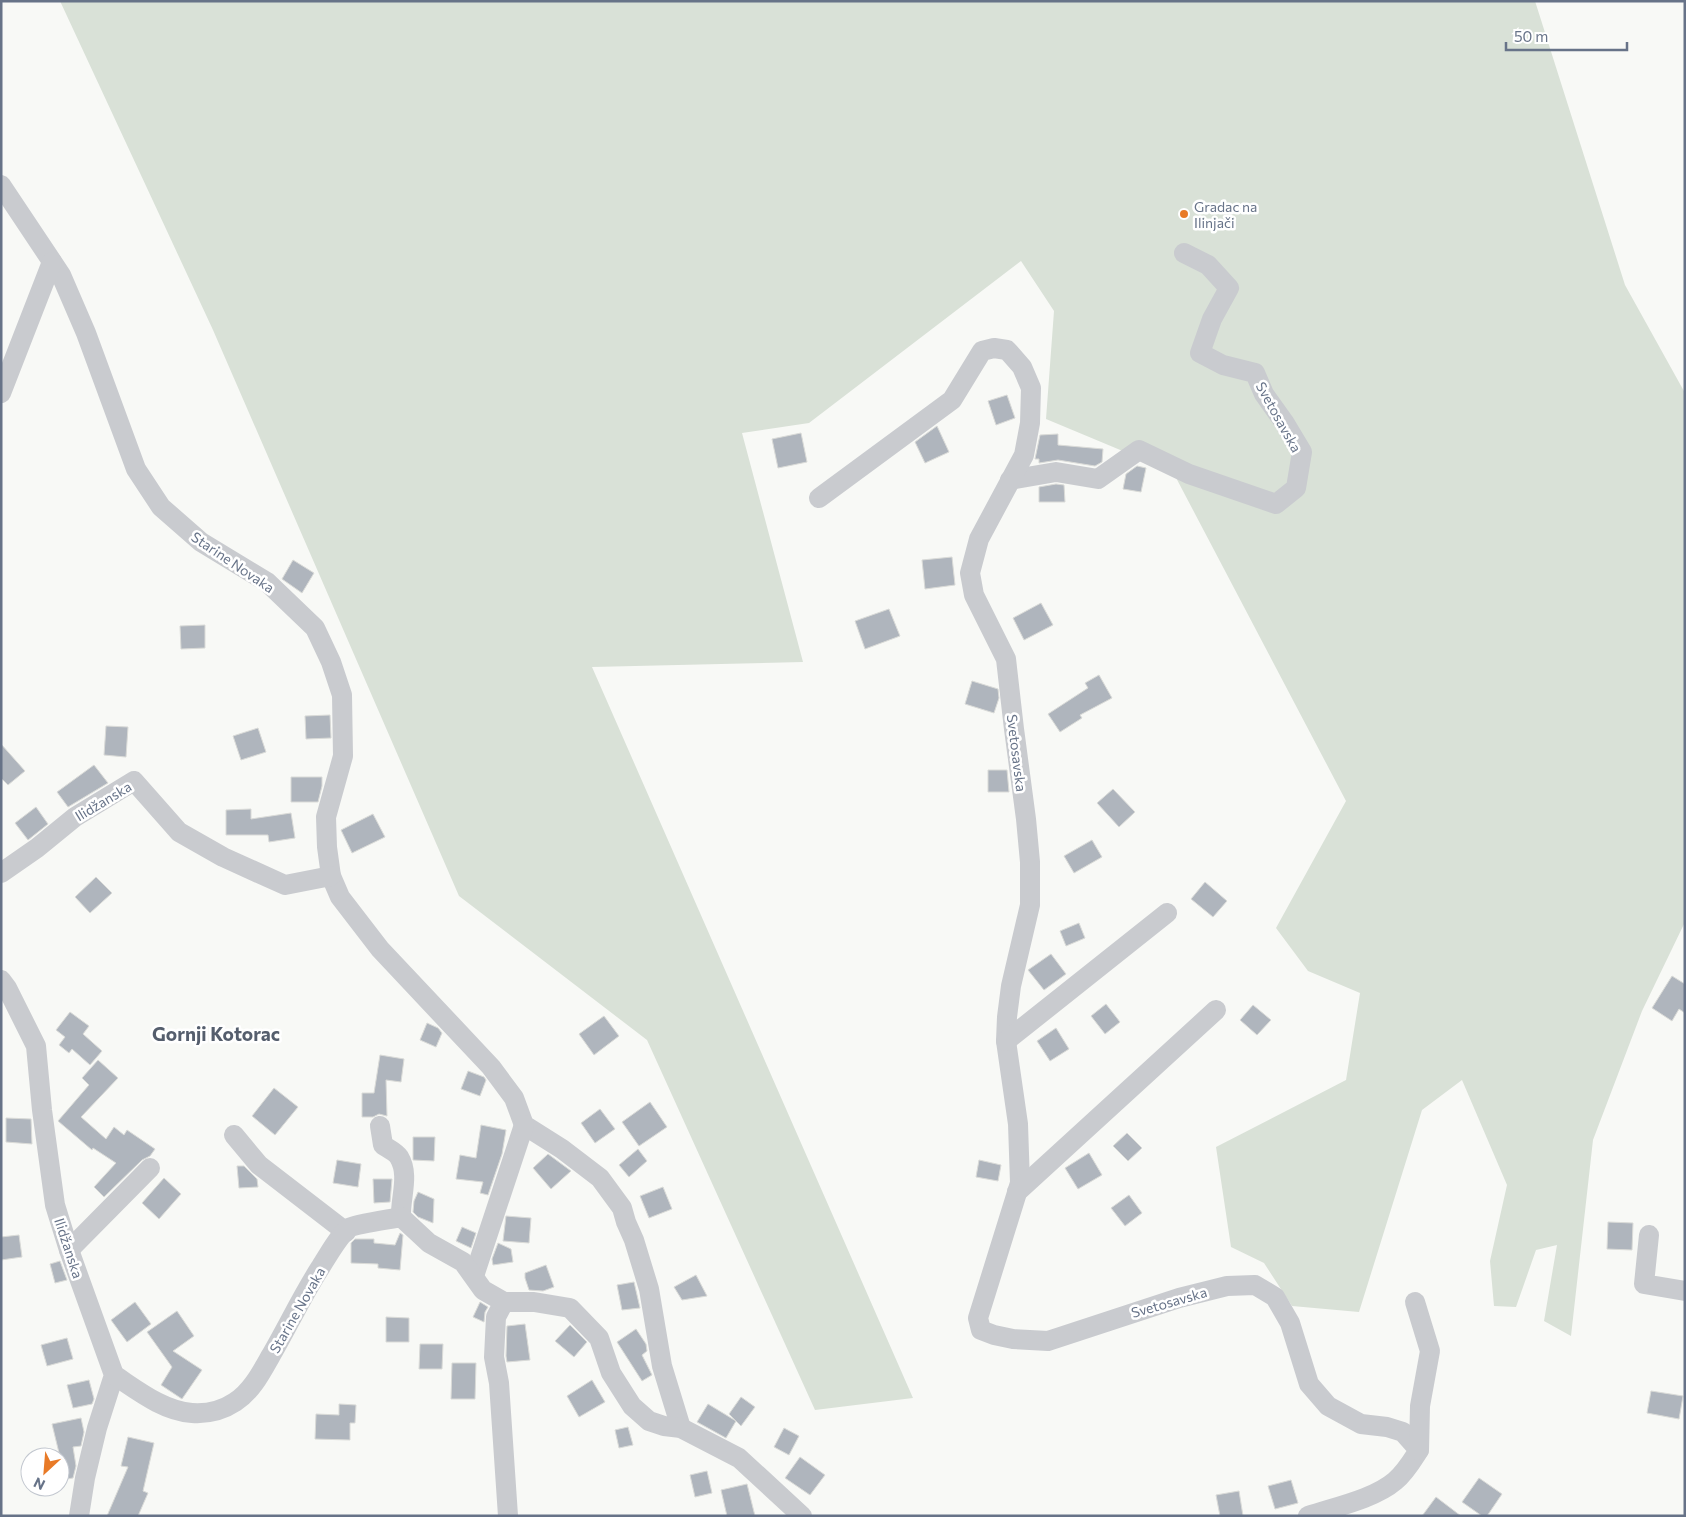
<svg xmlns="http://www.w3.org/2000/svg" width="1686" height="1517" font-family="Commissioner,sans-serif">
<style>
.green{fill:#d9e1d7}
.building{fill:#afb5bd;stroke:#dadbd8}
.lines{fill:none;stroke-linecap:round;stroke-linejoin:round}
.minor{stroke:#c9cbcf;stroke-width:20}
.poi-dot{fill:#e87a27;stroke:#fff;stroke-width:2}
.labels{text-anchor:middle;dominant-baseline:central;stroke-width:5;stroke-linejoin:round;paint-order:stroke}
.poi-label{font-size:14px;fill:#677388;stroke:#fff;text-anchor:start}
.street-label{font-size:14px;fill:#677388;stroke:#fff}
.district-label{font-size:19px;font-weight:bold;fill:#555e6d;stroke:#fff}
</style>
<rect width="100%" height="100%" fill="#f8f9f6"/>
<path class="green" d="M60,1H1535L1625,285L1685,393V922L1642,1011L1593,1140L1571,1336L1544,1321L1557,1245L1536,1250L1516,1307L1494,1306L1490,1261L1507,1185L1462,1080L1422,1110L1359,1312L1292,1306L1264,1263L1231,1247L1216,1147L1346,1080L1360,993L1308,971L1276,928L1346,801L1173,472L1046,419L1054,311L1021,261L809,423L742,433L803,662L592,667L913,1398L815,1410L647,1040L459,896L213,330Z"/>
<g class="building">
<path d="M1007,395L1015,418L996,425L988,401Z"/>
<path d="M937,426L949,452L925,463L915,442Z"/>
<path d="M801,433L807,462L778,468L772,439Z"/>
<path d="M1058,434V445L1103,449L1102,462L1095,466L1058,460L1039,463V459H1035L1040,435Z"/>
<path d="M1137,466L1146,468L1141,492L1123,489L1126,474Z"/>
<path d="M1056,484L1064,485L1065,502H1039V487Z"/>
<path d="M952,557L955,585L925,589L922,560Z"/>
<path d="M293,560L314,573L302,593L282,579Z"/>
<path d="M1041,603L1053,625L1024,640L1013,618Z"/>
<path d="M889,609L900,636L865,649L855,621Z"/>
<path d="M205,625V648L181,649L180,626Z"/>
<path d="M1099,675L1112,698L1080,715L1082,718L1060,732L1048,714L1088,688L1085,683Z"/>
<path d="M972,681L998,689L999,698L994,713L965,704Z"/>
<path d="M330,715L331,738L306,739L305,716Z"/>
<path d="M106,726L128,727L126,757L104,755Z"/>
<path d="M258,728L266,752L241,760L233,736Z"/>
<path d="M1,744L25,771L8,785L1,778Z"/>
<path d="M94,765L108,783L68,807L57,792Z"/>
<path d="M988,770H1007L1009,792H988Z"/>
<path d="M291,777H322V786L318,802H291Z"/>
<path d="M1113,789L1135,812L1119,827L1097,803Z"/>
<path d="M36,807L48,824L28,840L15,823Z"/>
<path d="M251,809V819L291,813L295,838L269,842L268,835H226V810Z"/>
<path d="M373,814L385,837L352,853L341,830Z"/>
<path d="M1092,840L1102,857L1074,873L1064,856Z"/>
<path d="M96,877L112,893L90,913L75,897Z"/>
<path d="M1205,882L1227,901L1213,917L1191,899Z"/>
<path d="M1079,923L1085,938L1066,946L1060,931Z"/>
<path d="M1051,954L1066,974L1044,990L1028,970Z"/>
<path d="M1672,976L1685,984V1013L1679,1009L1672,1021L1652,1008Z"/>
<path d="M1106,1004L1120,1022L1105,1034L1091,1016Z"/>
<path d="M1253,1005L1271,1020L1257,1035L1240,1020Z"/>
<path d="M70,1012L89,1026L83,1034L102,1051L90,1065L72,1049L69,1053L59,1045L65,1037L56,1030Z"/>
<path d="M604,1016L619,1036L594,1055L579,1034Z"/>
<path d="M427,1023L438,1028L442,1033L436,1047L420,1040Z"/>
<path d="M1056,1028L1069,1049L1050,1061L1037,1041Z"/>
<path d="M380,1055L404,1059L401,1082L386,1080L387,1116L379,1114L373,1117H362V1093H374Z"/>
<path d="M98,1060L118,1078L81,1117L106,1139L114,1127L124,1135L127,1130L155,1149L150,1156L142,1160L104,1197L94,1187L116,1163L93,1148L92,1150L58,1121L89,1085L82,1078Z"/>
<path d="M468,1071L484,1077L486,1080L480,1096L461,1089Z"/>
<path d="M274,1088L298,1107L275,1135L252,1116Z"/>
<path d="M650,1102L667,1127L639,1146L622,1122Z"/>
<path d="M600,1109L615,1129L595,1143L581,1123Z"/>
<path d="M6,1118L31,1119L32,1144L6,1142Z"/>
<path d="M481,1125L506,1130L502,1154L488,1195L480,1193L483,1182L456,1179L460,1155L476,1158Z"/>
<path d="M1127,1133L1142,1148L1128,1161L1113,1146Z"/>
<path d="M413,1137H435L434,1161L413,1160Z"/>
<path d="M638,1149L647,1161L629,1177L619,1165Z"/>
<path d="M1089,1153L1102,1175L1078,1189L1065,1168Z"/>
<path d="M548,1154L571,1171L551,1189L533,1168Z"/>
<path d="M337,1160L361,1164L358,1187L333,1183Z"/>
<path d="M979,1160L1001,1165L998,1181L976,1177Z"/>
<path d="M237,1166H244L257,1179L258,1187L239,1188Z"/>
<path d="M164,1178L181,1194L159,1219L142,1203Z"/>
<path d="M373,1179H392L390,1202L374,1203Z"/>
<path d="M663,1187L672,1209L649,1218L640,1196Z"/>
<path d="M418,1192L434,1199L433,1223L418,1217L413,1212L414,1201Z"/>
<path d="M1129,1195L1142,1213L1125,1226L1111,1208Z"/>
<path d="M506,1216L531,1218L529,1243L503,1241Z"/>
<path d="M1608,1222L1633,1223L1632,1250L1607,1249Z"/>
<path d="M462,1227L476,1233L471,1248L456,1241Z"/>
<path d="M400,1233L403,1235L400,1270L378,1268V1264L351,1263V1243L355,1239H374V1243L395,1245Z"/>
<path d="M19,1235L22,1257L1,1260V1237Z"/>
<path d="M498,1243L511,1249L513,1262L493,1265L492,1259Z"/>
<path d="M60,1261L67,1280L55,1283L50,1264Z"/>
<path d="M546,1265L554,1287L543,1291L529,1290L525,1278V1273Z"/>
<path d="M696,1275L707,1296L682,1300L674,1287Z"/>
<path d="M634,1282L640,1308L622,1310L617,1285Z"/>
<path d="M135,1302L151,1324L127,1342L111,1320Z"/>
<path d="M480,1302L488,1307L485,1312L484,1322L473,1317Z"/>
<path d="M177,1311L194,1336L173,1351L202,1370L182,1399L161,1385L172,1367L147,1332Z"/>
<path d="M386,1317L409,1318V1342H386Z"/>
<path d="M525,1324L530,1360L507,1362L506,1356L507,1326Z"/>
<path d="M570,1325L587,1342L574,1357L555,1341Z"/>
<path d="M636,1329L646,1344L647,1351L642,1355L652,1375L642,1381L617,1342Z"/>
<path d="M67,1338L73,1359L47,1366L41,1345Z"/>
<path d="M420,1344H443L442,1369H419Z"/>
<path d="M452,1363H476L475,1399H451Z"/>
<path d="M89,1380L94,1399L92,1404L73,1408L67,1385Z"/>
<path d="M592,1380L605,1402L579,1417L567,1396Z"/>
<path d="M1651,1391L1683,1396L1679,1419L1647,1413Z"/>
<path d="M741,1397L755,1407L741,1426L729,1414Z"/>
<path d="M339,1404L356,1405L355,1423H350V1440L315,1439L316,1414L339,1415Z"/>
<path d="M708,1404L736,1421L726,1438L697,1422Z"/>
<path d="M81,1418L84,1432L81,1446L73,1447L76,1466L73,1478L60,1480V1457L52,1424Z"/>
<path d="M628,1427L633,1445L619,1448L615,1430Z"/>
<path d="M784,1428L799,1436L789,1455L774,1447Z"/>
<path d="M128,1437L154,1443L143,1491L148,1493L138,1516H107L128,1467L121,1466Z"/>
<path d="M800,1457L825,1475L810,1495L785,1478Z"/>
<path d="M707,1471L712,1493L695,1497L690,1475Z"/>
<path d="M1479,1478L1502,1494L1487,1516H1482L1462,1502Z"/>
<path d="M1291,1480L1298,1503L1275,1509L1268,1486Z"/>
<path d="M747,1484L755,1516H727L721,1490Z"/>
<path d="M1239,1491L1243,1516H1220L1216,1495Z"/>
<path d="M1436,1497L1461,1516H1422Z"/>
</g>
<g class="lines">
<g class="minor">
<path d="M1,185L61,275L86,333L136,469L161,507L201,542L267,582L315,628L331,662L342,695L343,756L326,817L327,847L331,876L340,897L380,949L491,1067L514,1098L524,1125L562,1149L600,1178L622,1208L626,1222L634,1240L649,1289L662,1366L681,1428"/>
<path d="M1,393L52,262"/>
<path d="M1010,480L1056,472L1098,479L1139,450L1189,474L1276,504L1296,488L1302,452L1284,422L1264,394L1255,373L1223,365L1200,353L1212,319L1229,288L1208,265L1184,253"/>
<path d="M819,498L952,400L982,351L994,348L1007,350L1022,367L1031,388L1030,423L1024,455L979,539L970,573L974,595L1006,659L1014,729L1026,819L1030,862V905L1011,986L1007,1017L1006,1041L1018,1124L1020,1183L978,1318L981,1330L994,1335L1013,1339L1048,1341L1179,1298L1227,1286L1255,1285L1275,1297L1290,1323L1309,1384L1328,1406L1361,1424L1387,1427L1403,1432L1419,1450C1412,1461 1405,1473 1395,1481C1374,1499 1335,1507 1308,1516"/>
<path d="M1,873L37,848L75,817L134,781L179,832L223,857L285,885L331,876"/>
<path d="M1,980L7,988L36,1046L42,1110L55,1205L69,1250L114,1375L97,1428L85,1478L79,1516"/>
<path d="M1006,1041L1167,913"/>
<path d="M380,1126L383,1145C387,1148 396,1152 399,1157C410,1175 400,1198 401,1217"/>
<path d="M234,1135L259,1165L346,1232"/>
<path d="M1017,1192L1216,1010"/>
<path d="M1649,1235L1644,1284L1685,1291"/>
<path d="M69,1250L150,1168"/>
<path d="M474,1276L524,1125"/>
<path d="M504,1302L496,1317L494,1357L499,1383L508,1516"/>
<path d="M1415,1302L1430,1351L1420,1406L1419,1450"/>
<path d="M114,1375C137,1390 163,1411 192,1413C207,1414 223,1410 235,1402C251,1392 261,1373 270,1357C287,1328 302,1296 320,1268C327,1257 339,1235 349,1228C355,1224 392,1219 401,1217L429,1243L463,1262L483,1290L504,1302H534L570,1308L599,1338L611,1373L632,1406L649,1421L664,1426L681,1428L739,1458L802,1516"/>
</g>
</g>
<circle class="poi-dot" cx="1184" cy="214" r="5"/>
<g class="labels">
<g class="poi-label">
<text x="1194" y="206">Gradac na<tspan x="1194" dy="16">Ilinjači</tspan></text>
</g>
<g class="street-label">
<text transform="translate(1279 417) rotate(61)">Svetosavska</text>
<text transform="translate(233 562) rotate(34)">Starine Novaka</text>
<text transform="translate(1017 753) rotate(83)">Svetosavska</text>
<text transform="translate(103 801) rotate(-31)">Ilidžanska</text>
<text transform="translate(69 1248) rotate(72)">Ilidžanska</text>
<text transform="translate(1169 1302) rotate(-16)">Svetosavska</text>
<text transform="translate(297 1310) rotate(-60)">Starine Novaka</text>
</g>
<g class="district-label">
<text x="216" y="1033">Gornji Kotorac</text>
</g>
</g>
<rect width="1686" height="1517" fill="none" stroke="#677388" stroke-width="5"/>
<g transform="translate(45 1472) rotate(206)"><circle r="24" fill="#ffffff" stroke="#c2c7cf"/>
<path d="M0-4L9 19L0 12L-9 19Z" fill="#e87a27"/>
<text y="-8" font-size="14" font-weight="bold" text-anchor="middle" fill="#677388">N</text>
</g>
<path d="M1506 42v8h121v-8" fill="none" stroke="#677388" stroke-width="2.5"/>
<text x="1514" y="42" font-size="15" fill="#677388" stroke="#ffffff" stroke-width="4" paint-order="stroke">50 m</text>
</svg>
